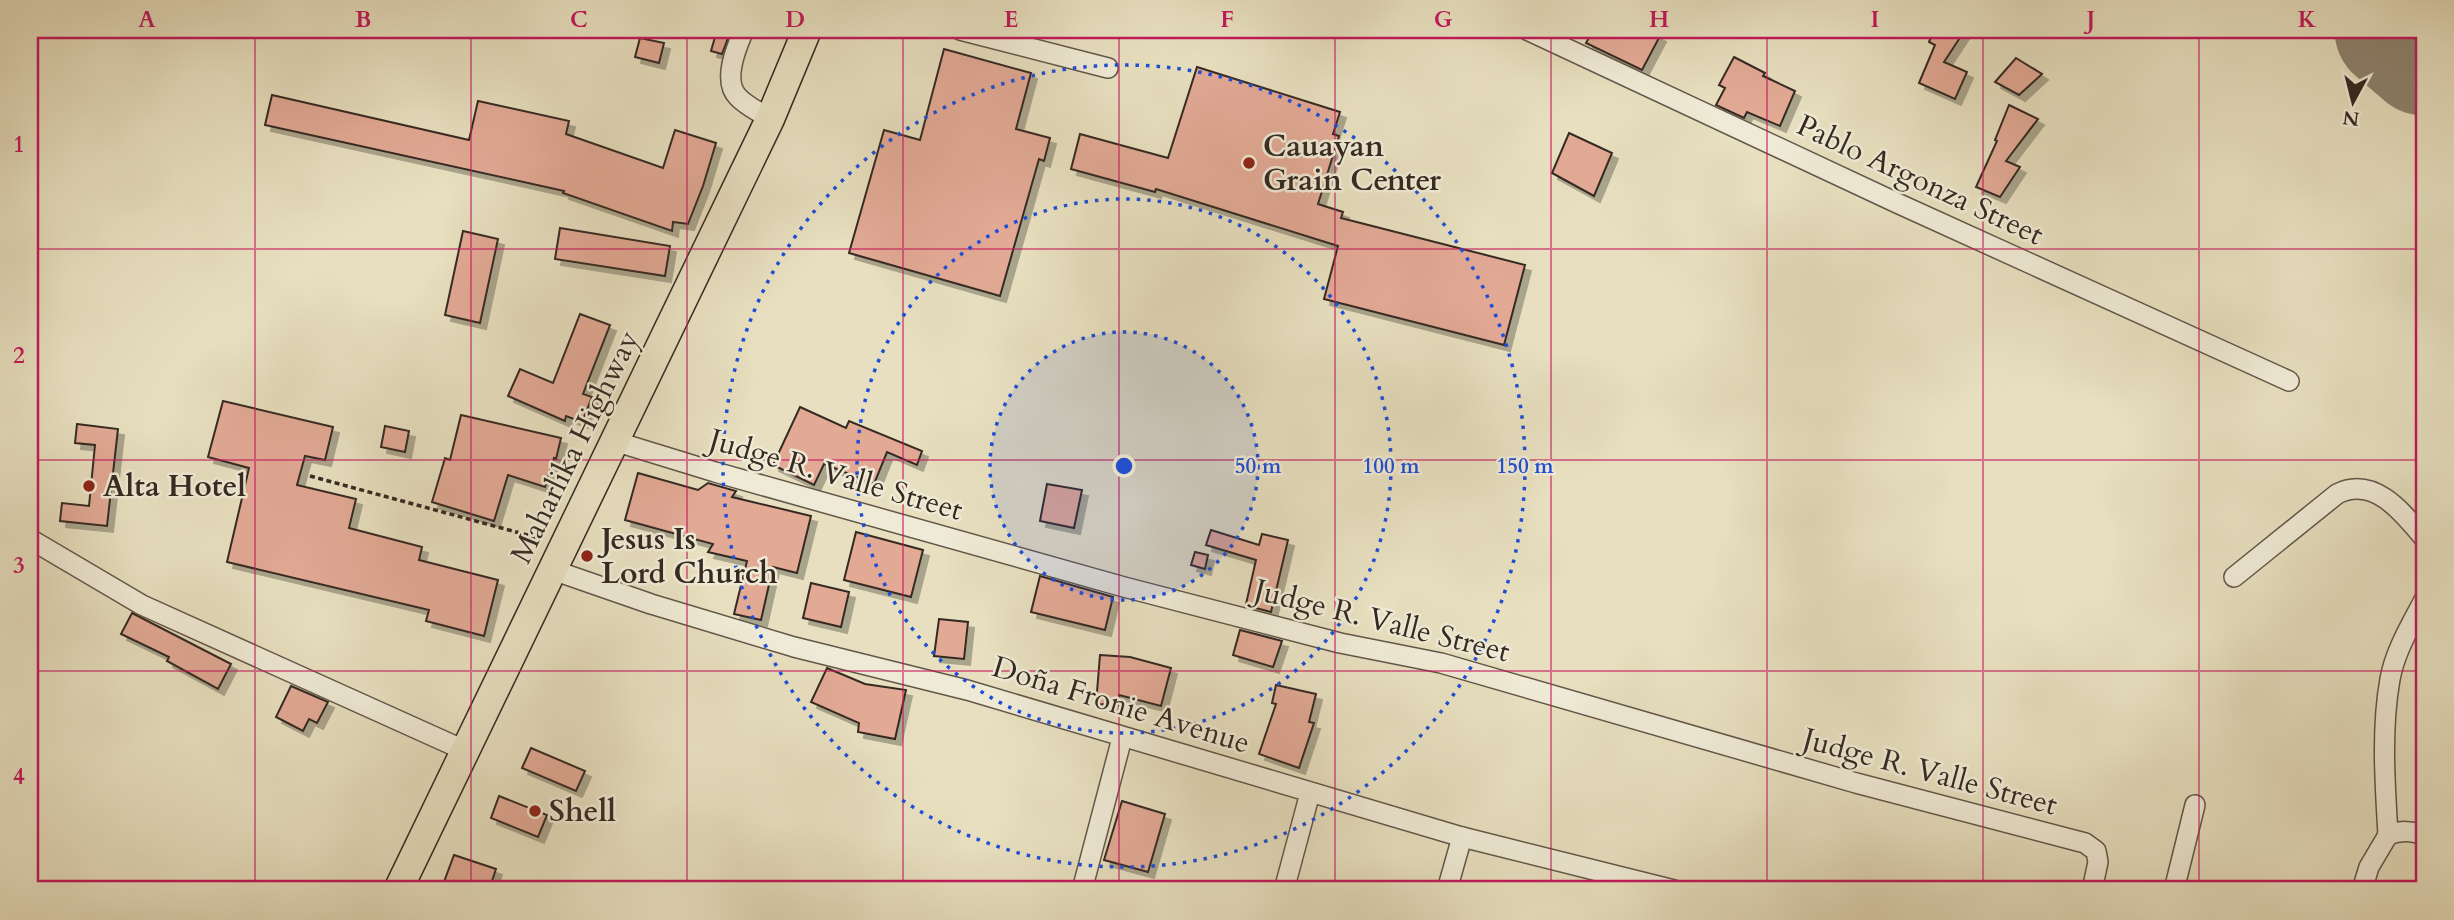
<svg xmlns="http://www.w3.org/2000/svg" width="2454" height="920" font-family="Cardo,serif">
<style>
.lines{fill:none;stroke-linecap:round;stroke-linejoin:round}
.runway{stroke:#8e8470;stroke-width:121}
.building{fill:#e2a995;stroke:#352922;stroke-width:2;filter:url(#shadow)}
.minor-casing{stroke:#625649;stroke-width:22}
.highway-casing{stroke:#352922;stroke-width:31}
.path{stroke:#352922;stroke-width:3.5;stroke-dasharray:5 3.5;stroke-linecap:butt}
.minor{stroke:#efead5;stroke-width:19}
.highway{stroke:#e7dfbf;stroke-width:28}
.grid{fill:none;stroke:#c2185b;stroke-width:2;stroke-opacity:0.55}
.ring{fill:none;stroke:#1d4ed8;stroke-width:3.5;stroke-dasharray:3.5 7}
.poi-dot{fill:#8f2418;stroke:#efead5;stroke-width:2.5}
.labels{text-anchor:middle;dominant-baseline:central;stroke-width:5;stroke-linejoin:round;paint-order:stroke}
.poi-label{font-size:30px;font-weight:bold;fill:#352922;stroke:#efead5;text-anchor:start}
.street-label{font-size:30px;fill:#352922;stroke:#efead5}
.centre{fill:#1d4ed8;stroke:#efead5;stroke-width:3.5}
.ring-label{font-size:21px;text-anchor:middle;font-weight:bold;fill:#1d4ed8;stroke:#efead5;stroke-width:5;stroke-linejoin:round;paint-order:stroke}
.neatline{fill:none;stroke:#c2185b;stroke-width:2.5}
.grid-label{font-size:23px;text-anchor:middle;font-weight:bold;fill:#c2185b}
</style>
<defs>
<filter id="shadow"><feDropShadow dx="6" dy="6" stdDeviation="0" flood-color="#0004"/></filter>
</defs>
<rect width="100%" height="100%" fill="#e7dfbf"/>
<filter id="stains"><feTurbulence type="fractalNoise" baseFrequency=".00286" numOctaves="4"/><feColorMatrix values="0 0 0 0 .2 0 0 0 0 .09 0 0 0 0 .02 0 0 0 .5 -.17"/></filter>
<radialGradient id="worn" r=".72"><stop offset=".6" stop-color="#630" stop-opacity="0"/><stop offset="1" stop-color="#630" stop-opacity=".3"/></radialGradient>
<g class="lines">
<path class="runway" d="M2395,30L2424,55"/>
</g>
<g class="building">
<path d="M717,30H731L722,54L711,51Z"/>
<path d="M1593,30H1649L1660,36L1642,70L1586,43Z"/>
<path d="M1934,30H1965L1944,62L1967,72L1955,99L1919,83L1935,45L1929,42Z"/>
<path d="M640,38L664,43L659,63L635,57Z"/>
<path d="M944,49L1031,73L1016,129L1050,138L1044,161L1039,159L1000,296L849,253L884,130L920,140Z"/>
<path d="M1734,57L1765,73L1763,76L1795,91L1780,126L1747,112L1744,118L1716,105L1725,88L1719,85Z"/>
<path d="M2016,58L2042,74L2019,95L1995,82Z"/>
<path d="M1197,67L1340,112L1333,134L1339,136L1318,204L1343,212L1341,218L1525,265L1504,345L1324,299L1338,246L1156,189L1155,192L1071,169L1080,134L1168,158Z"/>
<path d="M272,95L469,140L478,101L569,121L566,134L663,168L675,130L716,143L703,186L688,224L673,222L672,231L563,193L564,191L265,125Z"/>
<path d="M2009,105L2038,119L2006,161L2020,167L2000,197L1976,187L1997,141L1995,140Z"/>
<path d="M1569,133L1612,153L1594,196L1552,173Z"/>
<path d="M560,228L670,246L665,276L555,259Z"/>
<path d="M463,231L498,239L480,323L445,315Z"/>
<path d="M580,314L610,325L583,394L592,397L582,422L566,416L565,421L508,396L520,369L553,383Z"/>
<path d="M223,401L333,427L325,460L305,456L297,485L356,499L349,528L422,547L419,560L498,580L484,636L426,621L429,610L227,562L249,468L208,457Z"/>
<path d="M800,407L846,428L849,421L922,451L917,465L887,452L874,484L824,464L814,485L773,465Z"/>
<path d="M461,415L561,438L556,459L554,458L545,487L508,475L494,521L432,502L445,458L450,460Z"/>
<path d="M77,424L118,429L107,526L60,521L62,503L89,506L95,445L75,443Z"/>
<path d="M385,426L409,431L405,452L381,447Z"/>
<path d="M638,473L698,490L708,483L736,491L732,497L811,516L797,573L773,567L761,620L734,614L747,561L708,552L713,544L625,520Z"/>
<path d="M1047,484L1082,490L1074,528L1040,521Z"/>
<path d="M1211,530L1259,545L1262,534L1288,540L1271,612L1248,606V604H1246L1256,560L1206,545Z"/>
<path d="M856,532L923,550L911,597L844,580Z"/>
<path d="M1195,552L1208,555L1205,569L1191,565Z"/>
<path d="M1040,576L1113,597L1105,630L1031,612Z"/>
<path d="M811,583L849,592L841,627L803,618Z"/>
<path d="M132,613L231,664L218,689L167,661L169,657L121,634Z"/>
<path d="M939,619L968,622L964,659L934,656Z"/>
<path d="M1240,630L1282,641L1273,667L1233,655Z"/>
<path d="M1100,655L1130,657L1171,668L1161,706L1119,695L1118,705L1096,704Z"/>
<path d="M827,668L865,684L906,690L895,739L858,732L859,723L811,702Z"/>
<path d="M1276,685L1316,694L1309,722L1314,723L1299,768L1259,754L1276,704L1272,703Z"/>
<path d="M291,686L328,702L317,723L309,719L303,731L276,717Z"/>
<path d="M531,748L585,771L576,791L522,768Z"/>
<path d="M499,796L547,815L538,837L491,818Z"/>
<path d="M1122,801L1165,814L1148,872L1104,860Z"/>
<path d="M454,855L496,869L489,890H441Z"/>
</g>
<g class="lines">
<g class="minor-casing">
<g id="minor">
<path d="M744,30C736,48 722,81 738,97C746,106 760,112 770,119"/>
<path d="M960,30L1108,68"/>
<path d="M1527,30L1897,203L2289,381"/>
<path d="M614,441L715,472L1124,587L1340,643L1441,663L1856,783L2085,843L2096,851L2098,862L2092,890"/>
<path d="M30,539L142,605L466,751"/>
<path d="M553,570L651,604L794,647L967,690L1462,837L1674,890"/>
<path d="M2234,577L2337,494C2374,475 2403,513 2424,538"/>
<path d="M2388,835C2385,784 2381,730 2390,679C2395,651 2411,625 2424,600"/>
<path d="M1082,890L1122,738"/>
<path d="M1284,890L1310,793"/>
<path d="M1447,890L1462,837"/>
<path d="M2174,890L2195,805"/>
<path d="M2362,890L2369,867L2388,835C2401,830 2411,831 2424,835"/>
</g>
</g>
<g class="highway-casing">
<path id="highway" d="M398,890L770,119L807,30"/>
</g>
<path class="path" d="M310,476L542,539"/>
<use href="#minor" class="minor"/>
<use href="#highway" class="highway"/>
</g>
<path class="grid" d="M255,30V890M471,30V890M687,30V890M903,30V890M1119,30V890M1335,30V890M1551,30V890M1767,30V890M1983,30V890M2199,30V890M30,249H2424M30,460H2424M30,671H2424"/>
<circle cx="1124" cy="466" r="134" fill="#1d4ed8" fill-opacity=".12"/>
<g class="ring">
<circle cx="1124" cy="466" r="134"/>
<circle cx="1124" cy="466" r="267"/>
<circle cx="1124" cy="466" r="401"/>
</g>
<g class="poi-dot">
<circle cx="1249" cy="163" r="7"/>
<circle cx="89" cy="486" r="7"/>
<circle cx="587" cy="556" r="7"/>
<circle cx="535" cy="811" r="7"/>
</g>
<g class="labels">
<g class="poi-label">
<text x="1263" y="146">Cauayan<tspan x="1263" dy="34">Grain Center</tspan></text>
<text x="103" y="486">Alta Hotel</text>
<text x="601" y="539">Jesus Is<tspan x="601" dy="34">Lord Church</tspan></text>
<text x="549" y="811">Shell</text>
</g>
<g class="street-label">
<text transform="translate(1920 180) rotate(25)">Pablo Argonza Street</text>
<text transform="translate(575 447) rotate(-64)">Maharlika Highway</text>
<text transform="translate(836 475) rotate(16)">Judge R. Valle Street</text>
<text transform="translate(1382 621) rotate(14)">Judge R. Valle Street</text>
<text transform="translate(1121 705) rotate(17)">Doña Fronie Avenue</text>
<text transform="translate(1930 772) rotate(15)">Judge R. Valle Street</text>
</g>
</g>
<circle cx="1124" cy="466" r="10" class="centre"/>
<g class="ring-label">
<text x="1258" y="473">50 m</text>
<text x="1391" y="473">100 m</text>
<text x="1525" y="473">150 m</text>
</g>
<rect width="2454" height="920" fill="none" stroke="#e7dfbf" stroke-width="77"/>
<g transform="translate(2353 102) rotate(187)" stroke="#efead5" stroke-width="5" paint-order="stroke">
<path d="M0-5L12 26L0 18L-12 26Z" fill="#352922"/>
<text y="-10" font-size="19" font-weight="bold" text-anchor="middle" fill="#352922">N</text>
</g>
<rect x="38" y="38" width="2378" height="843" class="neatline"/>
<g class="grid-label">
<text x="147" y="27">A</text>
<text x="363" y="27">B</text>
<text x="579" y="27">C</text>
<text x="795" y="27">D</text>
<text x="1011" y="27">E</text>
<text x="1227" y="27">F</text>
<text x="1443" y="27">G</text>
<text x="1659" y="27">H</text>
<text x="1875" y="27">I</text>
<text x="2091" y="27">J</text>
<text x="2307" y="27">K</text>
<text x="19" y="152">1</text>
<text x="19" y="363">2</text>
<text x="19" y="573">3</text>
<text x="19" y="784">4</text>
</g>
<rect width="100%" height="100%" filter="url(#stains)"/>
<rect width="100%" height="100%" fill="url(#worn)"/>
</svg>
